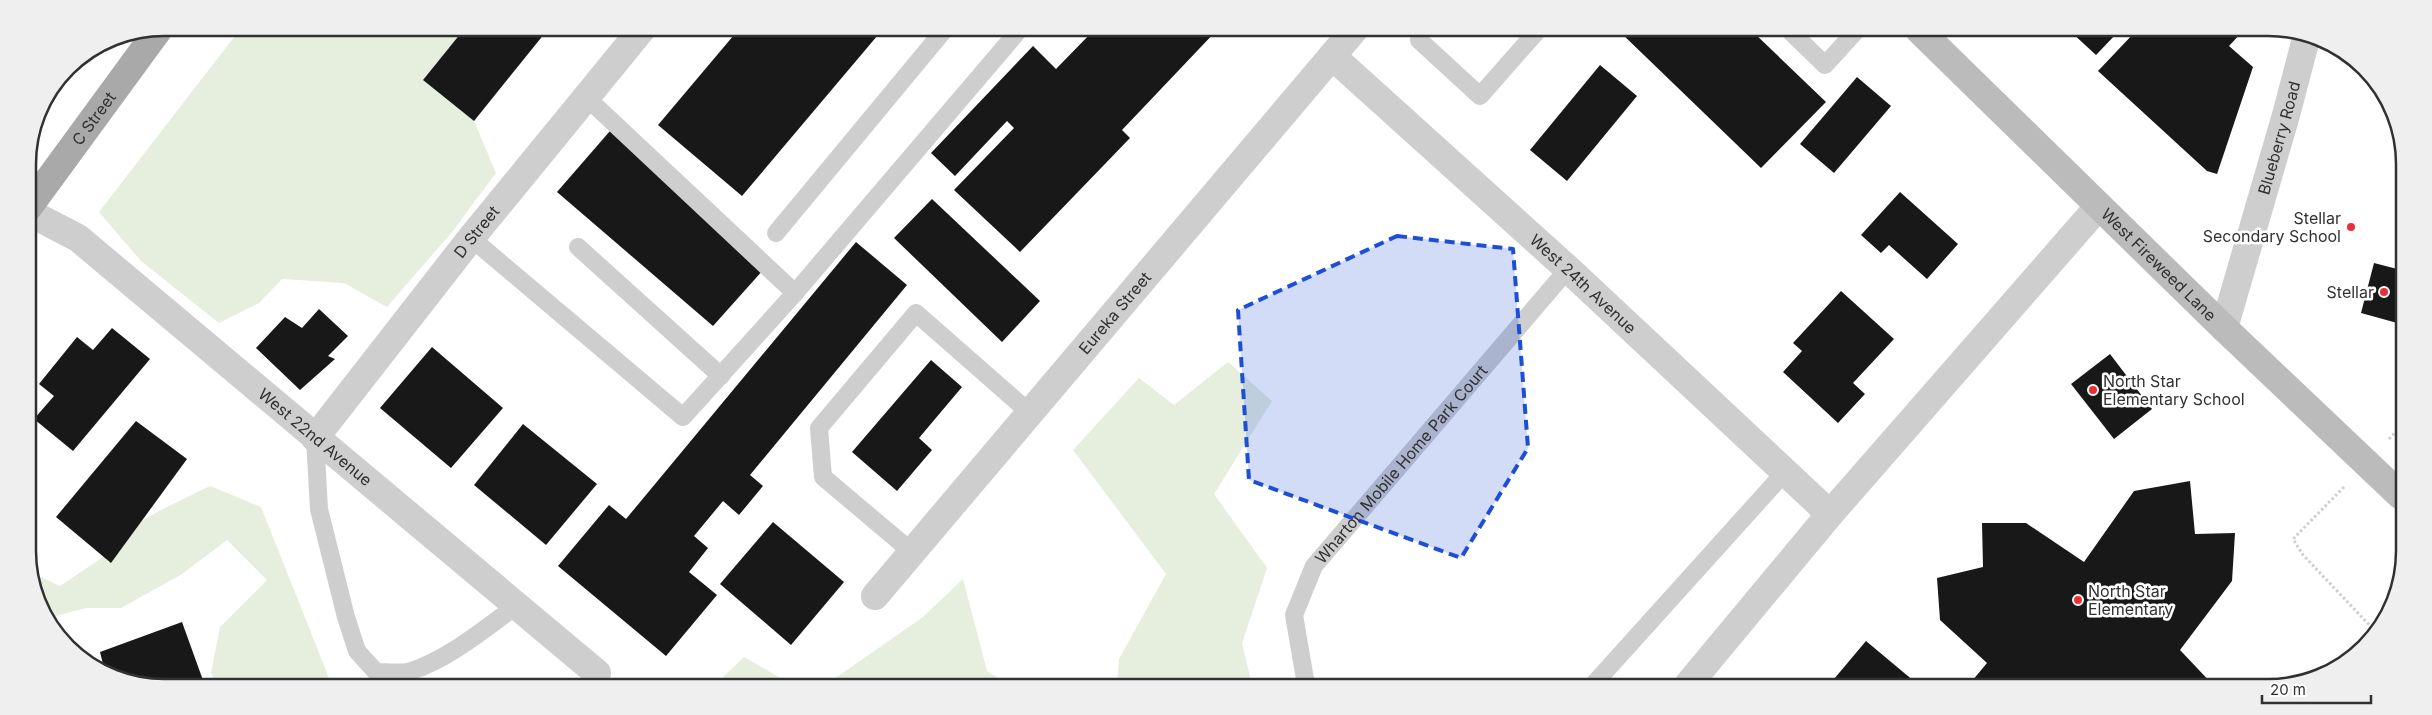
<svg xmlns="http://www.w3.org/2000/svg" width="2432" height="715" font-family="Inter,sans-serif">
<style>
.green{fill:#e6eede}
.building{fill:#181818}
.lines{fill:none;stroke-linecap:round;stroke-linejoin:round}
.path{stroke:#cecece;stroke-width:3;stroke-dasharray:2.5 2.5;stroke-linecap:butt}
.lane{stroke:#cecece;stroke-width:18}
.street{stroke:#cecece;stroke-width:28}
.secondary{stroke:#bbb;stroke-width:28}
.primary{stroke:#a9a9a9;stroke-width:28}
.marked{fill:#1d4ed8;fill-opacity:0.2;stroke:#1d4ed8;stroke-width:4;stroke-dasharray:10 6;stroke-linejoin:round}
.poi-dot{fill:#eb2f35;stroke:#fff;stroke-width:2}
.labels{text-anchor:middle;dominant-baseline:central;stroke-width:5;stroke-linejoin:round;paint-order:stroke}
.street-label{font-size:16px;fill:#313131;stroke:#fff}
.poi-label{font-size:16px;fill:#313131;stroke:#fff;text-anchor:end}
.rim{fill:none;stroke:#313131;stroke-width:2.5}
</style>
<rect width="100%" height="100%" fill="#fff"/>
<g class="green">
<path d="M241,28H386L400,38L410,28H465L423,80L474,121L496,173L452,232L387,307L344,283L282,279L259,303L219,323L141,261L99,212Z"/>
<path d="M1228,362L1272,401L1214,494L1267,568L1242,643L1252,685H1117L1119,659L1166,574L1073,450L1139,378L1174,405Z"/>
<path d="M210,486L261,507L331,683H216L211,673L220,627L267,580L227,540L182,574L121,608H86L52,617L30,577V572L60,586L115,549L131,527L161,510Z"/>
<path d="M963,579L987,671L1009,685L827,684L923,617Z"/>
<path d="M744,657L791,684H716Z"/>
</g>
<g class="building">
<path d="M465,28H549L474,121L423,80Z"/>
<path d="M739,29H883L742,196L658,125Z"/>
<path d="M1094,30H1217L1122,130L1130,138L1020,252L954,190L1014,128L1007,121L955,176L931,153L1033,46L1056,69Z"/>
<path d="M1619,31H1752L1826,102L1761,168Z"/>
<path d="M2071,32H2118L2096,55Z"/>
<path d="M2135,32H2242L2229,46L2253,67L2217,174L2207,171L2098,71Z"/>
<path d="M1600,65L1637,96L1567,181L1530,150Z"/>
<path d="M1857,77L1891,106L1834,173L1800,144Z"/>
<path d="M610,131L764,269L713,326L557,192Z"/>
<path d="M1900,192L1958,244L1927,279L1889,245L1881,253L1861,235Z"/>
<path d="M932,199L1040,301L1002,342L894,238Z"/>
<path d="M856,242L907,285L750,475L763,486L739,515L723,501L694,536L708,548L689,572L717,595L666,656L558,566L609,505L626,519Z"/>
<path d="M2374,263L2401,270V324L2361,313Z"/>
<path d="M1841,291L1894,339L1853,383L1865,394L1838,423L1783,372L1802,351L1793,343Z"/>
<path d="M319,309L348,336L328,356L335,359L300,390L256,348L285,317L302,328Z"/>
<path d="M112,328L150,359L73,451L34,419L54,396L39,384L77,337L93,350Z"/>
<path d="M432,347L503,408L451,468L380,408Z"/>
<path d="M2110,354L2152,409L2114,439L2071,384Z"/>
<path d="M931,360L962,387L919,438L932,450L897,491L852,452Z"/>
<path d="M136,421L187,459L111,563L56,517Z"/>
<path d="M523,424L597,484L546,545L474,485Z"/>
<path d="M2190,481L2195,534L2235,533L2232,581L2180,650L2215,687H1967L1987,663L1940,620L1937,578L1983,567L1982,523H2026L2084,562L2134,491Z"/>
<path d="M773,522L844,582L791,645L720,584Z"/>
<path d="M182,622L204,683H130L104,668L100,652Z"/>
<path d="M1866,641L1921,687L1842,686L1834,679Z"/>
</g>
<g class="lines">
<g class="path">
<path d="M2389,439L2401,426"/>
<path d="M2344,487L2293,539L2303,555L2376,632"/>
</g>
<g class="lane">
<path d="M1790,31L1825,65L1856,31"/>
<path d="M1419,40L1480,96L1538,30"/>
<path d="M586,97L795,293"/>
<path d="M776,233L945,29"/>
<path d="M471,238L683,417L795,293L1020,29"/>
<path d="M578,247L721,376"/>
<path d="M315,438L319,509L346,617L357,651L376,672C387,672 401,674 411,671C447,660 486,628 516,606"/>
<path d="M912,552L823,477L819,428L916,313L1030,413"/>
<path id="s1" d="M1306,685L1294,615L1314,566L1568,269"/>
<path d="M1592,686L1785,472"/>
</g>
<g class="street">
<path id="s2" d="M1332,56L1568,269L1830,514"/>
<path id="s3" d="M28,212L78,238L597,673"/>
<path id="s4" d="M2224,328L2286,115L2307,35"/>
<path id="s5" d="M315,438L471,238L642,29"/>
<path id="s6" d="M875,596L1354,30"/>
<path d="M1687,686L1830,514L2099,206"/>
</g>
<path class="secondary" id="s7" d="M1920,31L2224,328L2400,495"/>
<path class="primary" id="s8" d="M28,208L159,29"/>
</g>
<path class="marked" d="M1397,236L1513,249L1528,448L1461,558L1249,480L1238,310Z"/>
<g class="poi-dot">
<circle cx="2351" cy="227" r="5"/>
<circle cx="2384" cy="292" r="5"/>
<circle cx="2093" cy="390" r="5"/>
<circle cx="2078" cy="600" r="5"/>
</g>
<g class="labels">
<g class="street-label">
<text stroke="none"><textPath href="#s8" startOffset="111">C Street</textPath></text>
<text stroke="none"><textPath href="#s4" startOffset="198">Blueberry Road</textPath></text>
<text stroke="none"><textPath href="#s5" startOffset="262">D Street</textPath></text>
<text stroke="none"><textPath href="#s7" startOffset="334">West Fireweed Lane</textPath></text>
<text stroke="none"><textPath href="#s2" startOffset="339">West 24th Avenue</textPath></text>
<text stroke="none"><textPath href="#s6" startOffset="371">Eureka Street</textPath></text>
<text stroke="none"><textPath href="#s3" startOffset="366">West 22nd Avenue</textPath></text>
<text stroke="none"><textPath href="#s1" startOffset="258">Wharton Mobile Home Park Court</textPath></text>
</g>
<g class="poi-label">
<text x="2341" y="218">Stellar<tspan x="2341" dy="18">Secondary School</tspan></text>
<text x="2374" y="292">Stellar</text>
<text x="2103" y="381" text-anchor="start">North Star<tspan x="2103" dy="18">Elementary School</tspan></text>
<text x="2088" y="591" text-anchor="start">North Star<tspan x="2088" dy="18">Elementary</tspan></text>
</g>
</g>
<path d="M0 0H2432V715H0ZM164 36H2268A128 128 0 0 1 2396 164V551A128 128 0 0 1 2268 679H164A128 128 0 0 1 36 551V164A128 128 0 0 1 164 36Z" fill="#efefef" fill-rule="evenodd"/>
<path class="rim" d="M164 36H2268A128 128 0 0 1 2396 164V551A128 128 0 0 1 2268 679H164A128 128 0 0 1 36 551V164A128 128 0 0 1 164 36Z"/>
<path d="M2262 695v8h109v-8" fill="none" stroke="#313131" stroke-width="2.5"/>
<text x="2270" y="695" font-size="15" fill="#313131" stroke="#ffffff" stroke-width="4" paint-order="stroke">20 m</text>
</svg>
